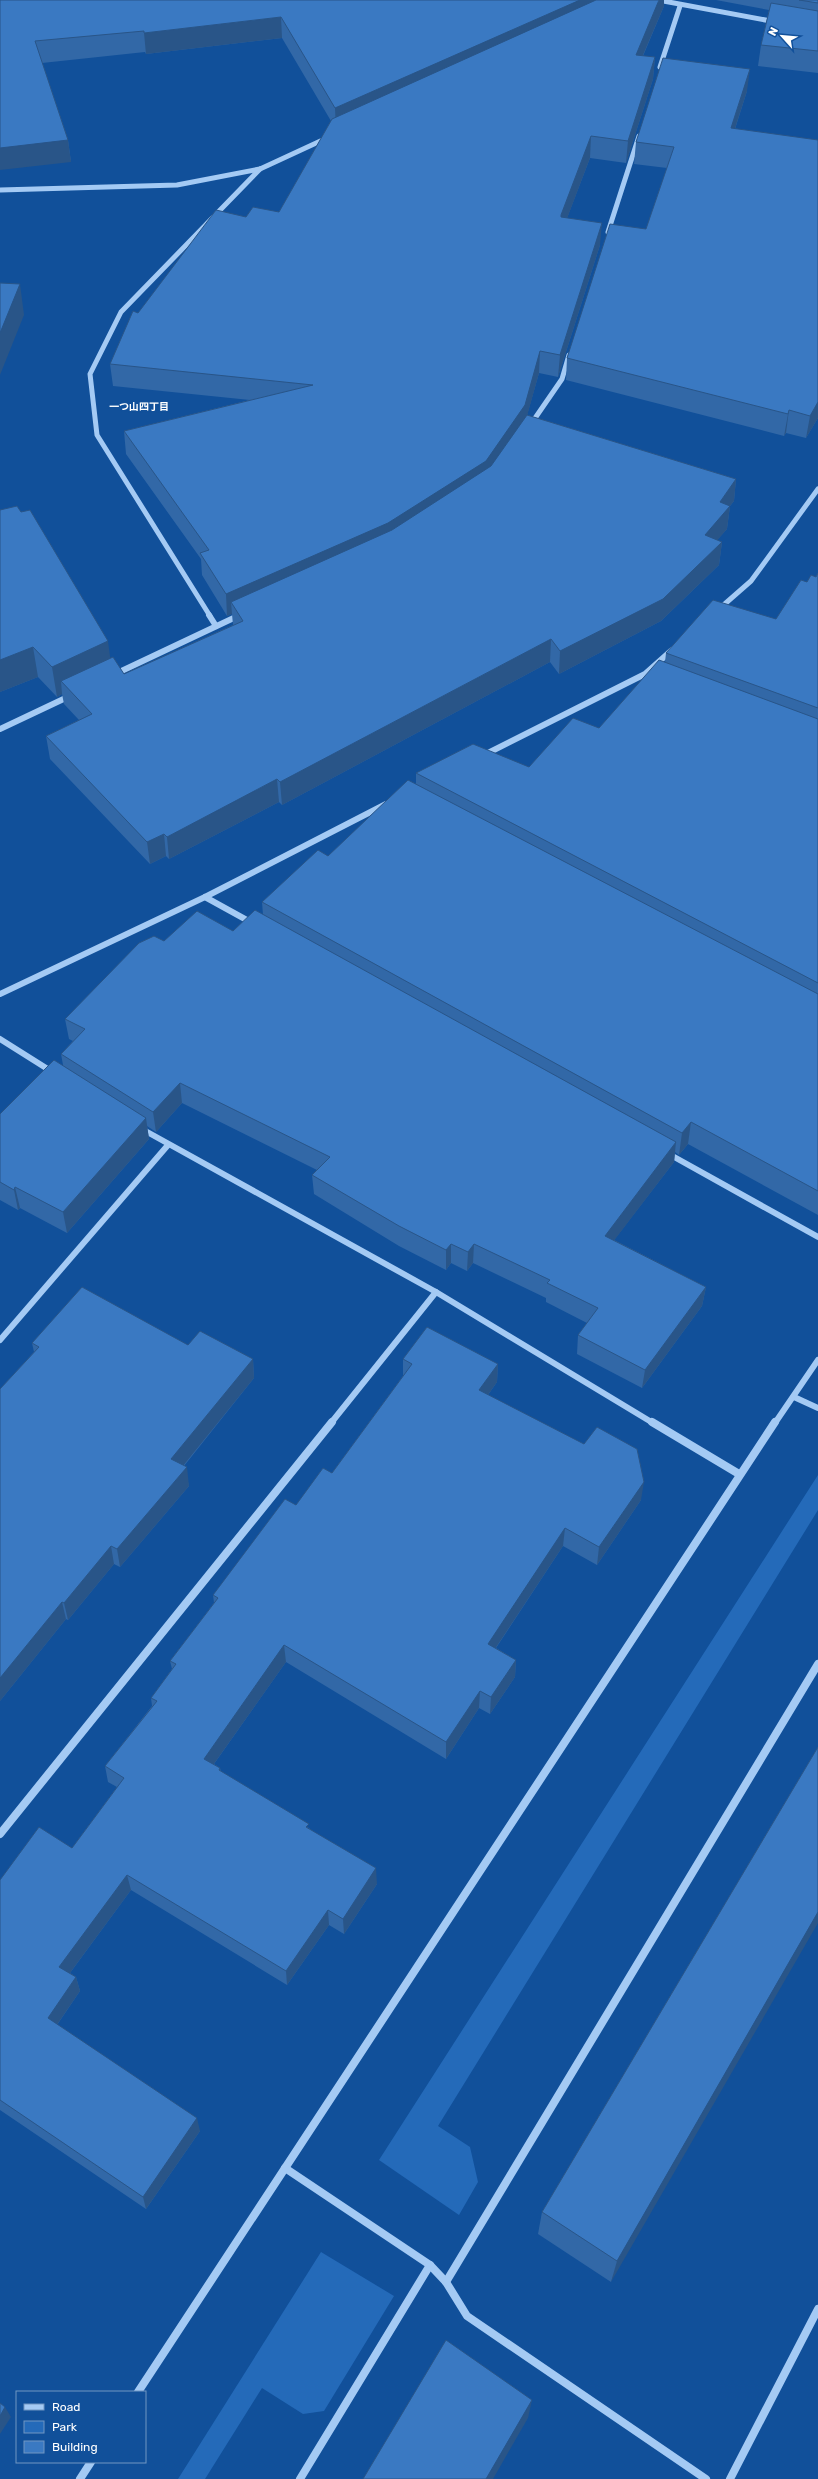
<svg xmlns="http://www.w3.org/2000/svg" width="818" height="2479" font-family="Rubik,'Noto Sans JP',sans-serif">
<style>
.green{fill:#246ab9}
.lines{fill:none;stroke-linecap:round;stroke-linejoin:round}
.minor-far2{stroke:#a4caf4;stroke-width:5}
.minor-far1{stroke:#a4caf4;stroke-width:6}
.minor{stroke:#a4caf4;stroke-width:8}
.wall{fill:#3268a7}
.shaded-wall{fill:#295588}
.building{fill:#3a79c2;stroke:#295588}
.labels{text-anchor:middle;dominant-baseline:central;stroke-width:4;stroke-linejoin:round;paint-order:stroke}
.far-neighbourhood-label{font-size:10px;font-weight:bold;fill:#fff;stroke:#11509a}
</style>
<rect width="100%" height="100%" fill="#11509a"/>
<g class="green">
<path d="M818,1475V1510L438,2126L470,2147L478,2182L459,2215L379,2160Z"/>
<path d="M321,2252L394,2296L324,2411L303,2414L262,2388L205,2479H178Z"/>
</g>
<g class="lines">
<g class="minor-far2">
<path d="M658,0L776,22"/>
<path d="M660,67L680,6"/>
<path d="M0,190L177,185L260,169L327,138"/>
<path d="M608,232L639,136"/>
<path d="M531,424L562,379L569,355"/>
<path d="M719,609L751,581L818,489"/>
<path d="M210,616L97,435L90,374L121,312L260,169"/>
<path d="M238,616L240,615"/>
</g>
<g class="minor-far1">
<path d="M209,615L216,626"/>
<path d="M113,675L240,615"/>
<path d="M0,729L72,695"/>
<path d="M482,756L645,674L672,650"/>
<path d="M205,897L254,924"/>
<path d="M0,994L205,897L386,804"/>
<path d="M0,1039L54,1073"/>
<path d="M140,1128L436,1292L653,1423"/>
<path d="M667,1153L818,1237"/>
<path d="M0,1340L168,1145"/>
<path d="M794,1397L818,1408"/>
<path d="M331,1423L436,1292"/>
<path d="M775,1423L818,1360"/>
</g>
<g class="minor">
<path d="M652,1422L739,1474"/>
<path d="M0,1834L332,1422"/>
<path d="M285,2168L430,2265L446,2282L467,2316L706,2479"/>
<path d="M446,2282L818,1664"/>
<path d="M138,2392L775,1422"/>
<path d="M80,2479L91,2462"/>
<path d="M300,2479L430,2265"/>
<path d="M730,2479L818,2309"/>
</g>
</g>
<g class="wall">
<path d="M0,0L664,6L643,56L655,57L653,79L626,163L590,158L567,218L600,245L558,377L539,373L527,415L736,479L734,501L730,506L727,529L717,540L722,542L719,565L661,621L559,674L550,662L282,805L279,802L169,859L166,856L150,864L50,759L46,736L79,720L64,704L62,694L57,697L38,677L0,692V510L110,658L124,674L233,625L232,614L227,616L202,575L201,559L126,454L124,431L250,400L113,386L110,364L138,313L246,217L279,212L331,121L282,38L146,54L145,52L42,63L68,140L71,162Z"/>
<path d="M716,0H818V73L758,66L761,45L769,10Z"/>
<path d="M747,91L735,129L818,418L806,438L786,433L784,436L566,380L567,358L646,229L667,168L634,164L636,142Z"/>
<path d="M818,573V1215L688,1144L679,1155L675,1152L674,1162L614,1240L706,1287L702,1306L642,1388L577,1354L578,1335L587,1323L546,1302V1298L473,1263L467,1271L451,1263L446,1270L399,1246L314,1194L312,1175L317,1170L182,1103L156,1132L147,1126L149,1139L67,1233L20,1208L18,1210L0,1200V1114L63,1065L61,1054L73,1041L69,1039L65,1019L164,941L233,931L263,915L262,902L328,856L416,784V773L529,767L599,728L665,662L666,653L776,619L807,582L816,577Z"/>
<path d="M32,1343L188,1345L253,1359L254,1378L184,1466L189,1486L120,1567L114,1564L68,1620L66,1619L0,1701V1389L34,1352Z"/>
<path d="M403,1359L498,1364L497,1382L488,1395L641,1500L597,1565L563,1546L496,1648L516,1660L515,1677L490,1714L479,1708L446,1759L286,1662L214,1764L220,1768L221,1772L309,1828L377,1884L344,1934L329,1925L287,1985L131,1890L70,1973L76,1977L80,1991L57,2025L200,2131L146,2209L0,2110V1880L72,1848L117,1787L108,1782L105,1766L152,1706L151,1698L172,1669L170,1661L214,1603L213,1595L296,1505L332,1473L403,1376Z"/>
<path d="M818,1747L611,2282L538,2234L542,2212Z"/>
</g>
<g class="shaded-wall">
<path d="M580,0H626L336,130L335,108Z"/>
<path d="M659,0H664V6L634,76L636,55Z"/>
<path d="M281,17L282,38L146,54L144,33Z"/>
<path d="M655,57L653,79L626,163L628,141Z"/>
<path d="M750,69L747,91L728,150L731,128Z"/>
<path d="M591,136L590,158L560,237L561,215Z"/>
<path d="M68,140L71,162L0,170V148Z"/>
<path d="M602,223L600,245L558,377L560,355Z"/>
<path d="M20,284L24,315L0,375V333Z"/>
<path d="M540,351L539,373L524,427L485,483L388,545L231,602L232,614L227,616L226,594Z"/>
<path d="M818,402V418L806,438L810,416Z"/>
<path d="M789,410L786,433L784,436L788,414Z"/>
<path d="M736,479L734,501L730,506L727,529L702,558L705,535L720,502Z"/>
<path d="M722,542L719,565L661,621L559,674L560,651Z"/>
<path d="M551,639L550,662L282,805L280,782Z"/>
<path d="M108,641L112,671L61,681L62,694L57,697L52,667Z"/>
<path d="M33,647L38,677L0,692V660Z"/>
<path d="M277,779L279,802L169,859L167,837Z"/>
<path d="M164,834L166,856L150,864L147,842Z"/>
<path d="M180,1083L182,1103L156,1132L153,1112Z"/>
<path d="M146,1118L149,1139L67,1233L63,1212Z"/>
<path d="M691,1122L688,1144L679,1155L682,1133Z"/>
<path d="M676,1142L674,1162L603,1255L605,1236Z"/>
<path d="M15,1187L20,1208L18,1210L14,1190Z"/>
<path d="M451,1244V1263L446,1270V1250Z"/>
<path d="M474,1244L473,1263L467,1271L468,1252Z"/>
<path d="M706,1287L702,1306L642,1388L645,1370Z"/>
<path d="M253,1359L254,1378L174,1477L171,1459Z"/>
<path d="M498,1364L497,1382L478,1409L479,1390Z"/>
<path d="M187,1467L189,1486L120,1567L117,1549Z"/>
<path d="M644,1482L641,1500L597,1565L599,1547Z"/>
<path d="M565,1528L563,1546L487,1661L488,1644Z"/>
<path d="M111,1546L114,1564L68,1620L64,1603Z"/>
<path d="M62,1602L66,1619L0,1701V1678Z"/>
<path d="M284,1645L286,1662L206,1775L204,1759Z"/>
<path d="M516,1660L515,1677L490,1714L491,1697Z"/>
<path d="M480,1691L479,1708L446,1759V1742Z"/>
<path d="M376,1868L377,1884L344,1934L343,1919Z"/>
<path d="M127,1875L131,1890L64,1981L59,1967Z"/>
<path d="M328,1910L329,1925L287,1985L286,1971Z"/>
<path d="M818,1912V1923L611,2282L617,2261Z"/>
<path d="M76,1977L80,1991L52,2032L48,2018Z"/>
<path d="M197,2118L200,2131L146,2209L143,2197Z"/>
<path d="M532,2400L528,2418L493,2479H486Z"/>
<path d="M5,2407L11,2417L0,2434V2416Z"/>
</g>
<g class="building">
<path d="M0,0H580L335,108L281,17L144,33V31L35,41L68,140L0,148Z"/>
<path d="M596,0H659L636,55L655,57L628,141L591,136L561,215V217L602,223L560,355L540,351L525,405L486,461L388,523L226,594L200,553L209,550L124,431L313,385L110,364L133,311L138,313L216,210L246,217L253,207L279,212L332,119Z"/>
<path d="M799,0H818V3Z"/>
<path d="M771,3L818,11V51L761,45Z"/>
<path d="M663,58L750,69L731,128L818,140V402L810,416L789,410L788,414L567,358L610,224L646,229L674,147L636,142Z"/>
<path d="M0,283L20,284L0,333Z"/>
<path d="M527,415L736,479L720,502L730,506L705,535L722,542L663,599L560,651L551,639L280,782L277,779L167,837L164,834L147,842L46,736L92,714L61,681L113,657L124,674L243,621L231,602L392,530L491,466Z"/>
<path d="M17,506L21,512L30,510L108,641L52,667L33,647L0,660V510Z"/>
<path d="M818,573V708L666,653L713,600L776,619L801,580L807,582L811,575L816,577Z"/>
<path d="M659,660L818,719V983L416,773L473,744L529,767L573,718L599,728Z"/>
<path d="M408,780L818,994V1191L691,1122L682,1133L262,902L318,850L328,856Z"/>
<path d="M255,910L676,1142L605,1236L706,1287L645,1370L578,1335L598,1308L547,1283L550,1280L474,1244L468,1252L451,1244L446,1250L399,1226L312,1175L330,1157L180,1083L153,1112L61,1054L85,1029L65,1019L139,943L154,936L164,941L197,911L233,931Z"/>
<path d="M54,1060L146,1118L63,1212L15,1187L14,1190L0,1182V1114Z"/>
<path d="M82,1287L188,1345L200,1331L253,1359L171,1459L187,1467L117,1549L111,1546L64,1603L62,1602L0,1678V1389L39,1347L32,1343Z"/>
<path d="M427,1327L498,1364L479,1390L584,1444L597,1427L637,1449L644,1482L599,1547L565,1528L488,1644L516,1660L491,1697L480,1691L446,1742L284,1645L204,1759L220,1768L219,1770L309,1824L306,1827L376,1868L343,1919L328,1910L286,1971L127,1875L59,1967L76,1977L48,2018L197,2118L143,2197L0,2100V1880L39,1827L72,1848L124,1778L105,1766L157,1701L151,1698L176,1664L170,1661L218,1598L213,1595L285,1499L296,1505L323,1468L332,1473L412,1364L403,1359Z"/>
<path d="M818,1747V1912L617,2261L542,2212Z"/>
<path d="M446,2340L532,2400L486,2479H363Z"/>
<path d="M0,2403L5,2407L0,2416Z"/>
</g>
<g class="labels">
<g class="far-neighbourhood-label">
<text x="139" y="407">一つ山四丁目</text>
</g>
</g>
<rect x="16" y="2391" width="130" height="72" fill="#11509a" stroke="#7096c2"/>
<rect x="24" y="2404" width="20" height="6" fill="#a4caf4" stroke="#7096c2"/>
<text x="52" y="2411" font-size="12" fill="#ffffff">Road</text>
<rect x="24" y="2421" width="20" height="12" fill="#246ab9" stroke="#7096c2"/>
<text x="52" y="2431" font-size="12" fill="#ffffff">Park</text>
<rect x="24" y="2441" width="20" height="12" fill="#3a79c2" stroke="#7096c2"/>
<text x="52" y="2451" font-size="12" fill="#ffffff">Building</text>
<g transform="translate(782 36) rotate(297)" stroke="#11509a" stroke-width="3" paint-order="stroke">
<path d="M0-3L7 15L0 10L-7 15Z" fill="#ffffff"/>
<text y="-6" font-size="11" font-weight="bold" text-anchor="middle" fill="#ffffff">N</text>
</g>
</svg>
